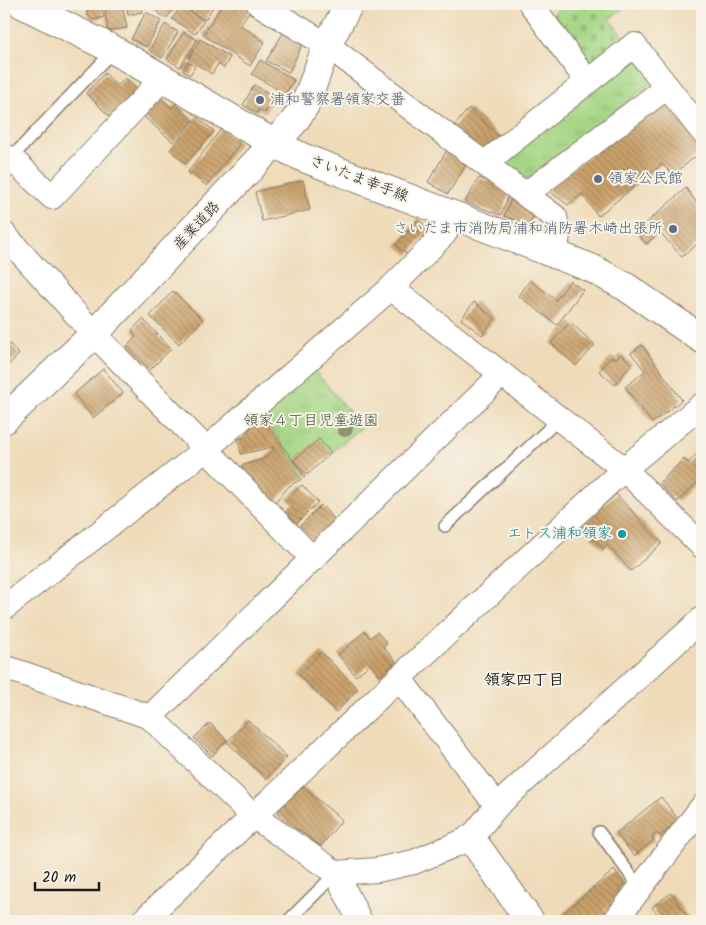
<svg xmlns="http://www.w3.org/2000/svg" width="706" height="925" font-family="Kalam,'Klee One',sans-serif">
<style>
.cemetery{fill:url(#cemetery-stones);stroke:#607950}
.park{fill:url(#park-tufts);stroke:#607950}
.building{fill:url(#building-back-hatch)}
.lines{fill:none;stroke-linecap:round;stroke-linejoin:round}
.service-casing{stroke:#867c6a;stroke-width:14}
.minor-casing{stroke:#867c6a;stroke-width:26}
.tertiary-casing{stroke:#867c6a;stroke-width:30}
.primary-casing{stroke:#867c6a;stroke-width:30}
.service{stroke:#fff;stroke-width:11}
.minor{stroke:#fff;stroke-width:24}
.tertiary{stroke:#fff;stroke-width:28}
.primary{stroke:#fff;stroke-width:28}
.tree{fill:#929174}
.service-dot{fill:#5c6f8a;stroke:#f7f3e8;stroke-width:2}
.culture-dot{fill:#0f9aa8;stroke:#f7f3e8;stroke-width:2}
.labels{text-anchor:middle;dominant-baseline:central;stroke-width:4;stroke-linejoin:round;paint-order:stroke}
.service-label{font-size:15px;fill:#4e5e75;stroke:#f7f3e8;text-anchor:start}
.street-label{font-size:15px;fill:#1c1c1c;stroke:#f7f3e8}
.park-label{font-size:15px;fill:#45543c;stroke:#f7f3e8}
.culture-label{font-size:15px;fill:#0d838f;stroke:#f7f3e8;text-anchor:end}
.neighbourhood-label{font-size:16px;font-weight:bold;fill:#1c1c1c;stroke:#f7f3e8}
</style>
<defs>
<pattern id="cemetery-stones" width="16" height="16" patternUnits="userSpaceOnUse" patternTransform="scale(1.25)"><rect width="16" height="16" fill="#a5d685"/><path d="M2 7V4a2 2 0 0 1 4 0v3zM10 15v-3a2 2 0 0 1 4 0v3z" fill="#8db772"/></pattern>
<pattern id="park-tufts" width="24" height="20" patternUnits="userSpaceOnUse" patternTransform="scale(1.25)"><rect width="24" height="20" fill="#a5d685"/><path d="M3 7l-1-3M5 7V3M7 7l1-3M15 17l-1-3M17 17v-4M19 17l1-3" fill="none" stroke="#8db772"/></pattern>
<pattern id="building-back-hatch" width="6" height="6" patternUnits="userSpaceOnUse" patternTransform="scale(1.25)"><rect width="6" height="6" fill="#caa16b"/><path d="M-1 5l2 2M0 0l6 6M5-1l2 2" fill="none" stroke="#a38257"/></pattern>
</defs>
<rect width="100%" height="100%" fill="#f7f3e8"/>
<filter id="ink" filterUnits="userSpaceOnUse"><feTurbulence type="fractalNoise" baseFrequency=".02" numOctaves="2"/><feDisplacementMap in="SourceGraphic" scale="10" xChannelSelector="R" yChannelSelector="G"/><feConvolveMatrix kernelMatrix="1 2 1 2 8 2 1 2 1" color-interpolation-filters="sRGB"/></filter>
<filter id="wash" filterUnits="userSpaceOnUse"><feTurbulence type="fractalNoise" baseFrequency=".0096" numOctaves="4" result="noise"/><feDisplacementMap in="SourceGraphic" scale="20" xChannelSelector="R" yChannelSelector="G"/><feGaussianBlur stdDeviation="1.12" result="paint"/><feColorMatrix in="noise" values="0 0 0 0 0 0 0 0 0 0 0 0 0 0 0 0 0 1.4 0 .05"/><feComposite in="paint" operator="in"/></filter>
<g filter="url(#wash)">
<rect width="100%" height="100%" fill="#efdbb9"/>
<path class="cemetery" d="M562,4H630L609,19L629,43L591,72L549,19Z"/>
<g class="park">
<path d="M634,53L655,80L528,179L499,158Z"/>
<path d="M314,370L362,427L304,476L262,414Z"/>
</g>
<g id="blocks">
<g class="building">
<path d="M86,4H101L104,17L93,20L88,15Z"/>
<path d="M104,4H122L127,28L108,31Z"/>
<path d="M126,4H151V5L141,7L142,12L128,15Z"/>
<path d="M152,4H178L166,19L150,6Z"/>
<path d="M192,4H215L205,20L189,10Z"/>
<path d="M223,4H243L251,9L240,25L265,42L250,66L203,35Z"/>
<path d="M181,6L204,21L195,34L172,19Z"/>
<path d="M146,12L161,21L147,47L131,39Z"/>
<path d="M165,24L178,32L162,58L149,50Z"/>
<path d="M285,30L304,41L289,72L266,61Z"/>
<path d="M184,32L197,40L180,67L167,59Z"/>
<path d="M200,39L230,57L224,68L218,64L212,74L188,59Z"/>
<path d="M260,60L294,80L285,94L252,74Z"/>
<path d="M188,62L195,66L190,75L183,71Z"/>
<path d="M105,73L117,86L126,78L139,91L112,119L86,93Z"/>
<path d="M254,85L274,96L265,113L259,109L257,113L243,105Z"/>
<path d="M160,97L172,108L176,104L193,120L173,142L143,116Z"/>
<path d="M661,101L664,105L669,101L702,148V151L673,175L662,164L598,216L582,194L568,205L547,189Z"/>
<path d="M469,108L501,138L485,154L452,129Z"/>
<path d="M197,117L214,131L186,164L170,150Z"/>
<path d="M222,128L240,143L207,186L188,172Z"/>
<path d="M447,150L468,162L448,194L428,182Z"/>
<path d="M479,178L494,183L509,194L501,215L465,202Z"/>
<path d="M303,180L310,210L262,221L255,192Z"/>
<path d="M686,188L702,210V240L682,257L660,232L646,244L636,232Z"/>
<path d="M512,197L535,213L529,225L504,216Z"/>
<path d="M418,219L429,229L408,255L396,245Z"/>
<path d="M530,280L556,300L570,281L583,290L557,325L519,296Z"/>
<path d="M173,291L203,320L179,344L150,316Z"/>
<path d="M474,302L495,319L482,335L461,319Z"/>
<path d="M143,319L171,349L150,370L127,346L136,337L132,330Z"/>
<path d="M570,322L595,345L576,366L551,343Z"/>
<path d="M4,338L19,354L4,370Z"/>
<path d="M642,345L682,400L652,423L625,387L645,371L631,353Z"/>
<path d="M621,354L632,364L615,385L599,371L611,357L616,359Z"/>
<path d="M103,369L123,393L93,418L74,394Z"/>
<path d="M264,420L305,477L289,486L275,502L241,469L244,465L265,458L273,450V447L241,454L238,439L243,438L254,423Z"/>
<path d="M319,439L331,453L307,475L294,460Z"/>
<path d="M700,451L702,453V478L677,502L659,483L684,459L688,463Z"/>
<path d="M302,485L318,502L296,524L285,512L293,504L287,499Z"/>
<path d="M616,494L662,543L631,571L607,545L603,549L581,526Z"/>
<path d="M321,505L337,522L315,543L299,527Z"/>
<path d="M365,631L370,638L377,632L387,643L383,647L396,661L380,676L370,664L356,676L338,655Z"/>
<path d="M321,652L358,689L336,712L299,675Z"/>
<path d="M248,720L287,757L266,779L227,742Z"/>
<path d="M210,723L227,740L212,756L194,738Z"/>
<path d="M303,787L342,820L321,846L279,816V810Z"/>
<path d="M661,797L679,820L660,836L657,833L652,837L654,840L634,856L616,833Z"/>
<path d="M614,870L625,884L619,889L623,894L604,910L607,913L597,921H569L562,914Z"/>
<path d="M671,893L691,921H663L652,907Z"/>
</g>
</g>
</g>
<g filter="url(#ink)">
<use href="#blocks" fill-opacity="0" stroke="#867c6a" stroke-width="1"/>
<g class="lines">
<g class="service-casing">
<g id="service">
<path d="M11,158L114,50"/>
<path d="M445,526L559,419"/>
<path d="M599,832L640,888"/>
<path d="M288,921L336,873"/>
</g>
</g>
<g class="minor-casing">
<g id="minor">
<path d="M259,4L327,45L555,217L558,233L556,254"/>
<path d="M531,4L587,81"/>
<path d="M485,163L634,45L702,131"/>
<path d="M4,166L11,158L52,197L163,78"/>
<path d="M526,194L667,87"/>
<path d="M4,234L94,334L313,559"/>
<path d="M391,288L624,469L702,546"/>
<path d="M4,608L205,450L391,288L445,233L451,215"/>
<path d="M4,667L150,717L253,816L336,873L377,870L414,862L471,838L497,806"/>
<path d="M399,678L497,806L702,619"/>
<path d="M150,717L502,374"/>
<path d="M336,873L360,921"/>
<path d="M143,921L399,678L624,469L702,405"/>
<path d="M615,921L702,807"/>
</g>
</g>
<g class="tertiary-casing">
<path id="tertiary" d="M471,838L530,921"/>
</g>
<g class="primary-casing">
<g id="primary">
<path d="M22,4L114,50L275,144L304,158L591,268L626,287L702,339"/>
<path d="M4,420L94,334L294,122L305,105L327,45L349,4"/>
</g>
</g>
<use href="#service" class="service"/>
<use href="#minor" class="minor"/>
<use href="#tertiary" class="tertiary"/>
<use href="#primary" class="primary"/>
</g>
<circle class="tree" cx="345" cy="429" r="8"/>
</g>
<g class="service-dot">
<circle cx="260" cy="100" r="5"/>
<circle cx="598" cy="179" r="5"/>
<circle cx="673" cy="229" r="5"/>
</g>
<circle class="culture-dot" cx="622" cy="534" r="5"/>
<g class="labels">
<g class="service-label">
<text x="270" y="100">浦和警察署領家交番</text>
<text x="608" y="179">領家公民館</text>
<text x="663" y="229" text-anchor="end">さいたま市消防局浦和消防署木崎出張所</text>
</g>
<g class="street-label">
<text transform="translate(359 179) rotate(21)">さいたま幸手線</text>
<text transform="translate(197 226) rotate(-47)">産業道路</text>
</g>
<g class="park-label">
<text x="311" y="421">領家４丁目児童遊園</text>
</g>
<g class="culture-label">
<text x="612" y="534">エトス浦和領家</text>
</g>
<g class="neighbourhood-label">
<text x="524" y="680">領家四丁目</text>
</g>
</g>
<rect width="706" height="925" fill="none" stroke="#f7f3e8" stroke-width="20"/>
<path d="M35 882v8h64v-8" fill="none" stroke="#1c1c1c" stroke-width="2.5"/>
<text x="42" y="882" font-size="15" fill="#1c1c1c" stroke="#f7f3e8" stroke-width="4" paint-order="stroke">20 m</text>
</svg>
